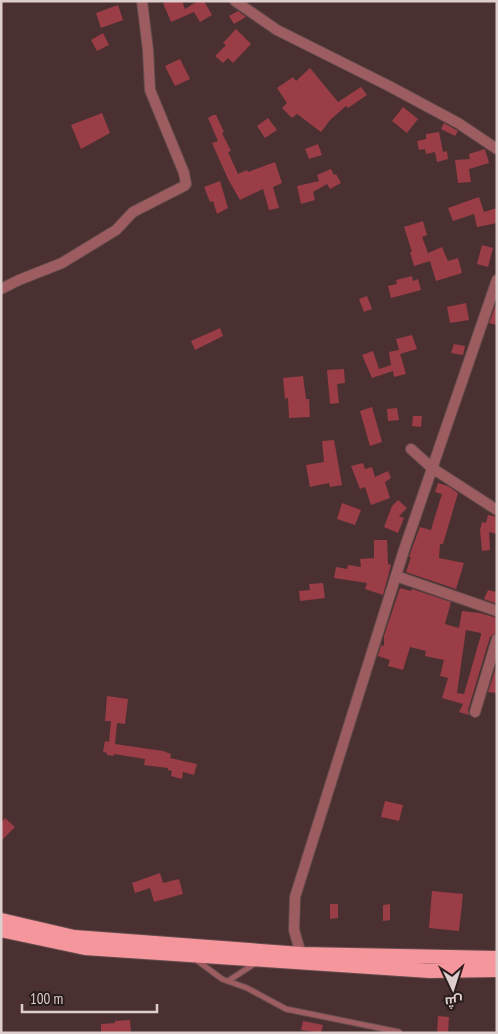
<svg xmlns="http://www.w3.org/2000/svg" width="498" height="1034" font-family="'PT Sans Narrow',Cairo,sans-serif">
<style>
.building{fill:#9a3d46;fill-rule:evenodd}
.lines{fill:none;stroke-linecap:round;stroke-linejoin:round}
.service-casing{stroke:#654c4d;stroke-width:7}
.minor-casing{stroke:#654c4d;stroke-width:12}
.tertiary-casing{stroke:#654c4d;stroke-width:12}
.trunk-casing{stroke:#654c4d;stroke-width:16}
.service{stroke:#9d5d60;stroke-width:5}
.minor{stroke:#9d5d60;stroke-width:10}
.tertiary{stroke:#9d5d60;stroke-width:10}
.trunk{stroke:#f5969c;stroke-width:14}
</style>
<rect width="100%" height="100%" fill="#4a3031"/>
<g class="building">
<path d="M168,1H182L185,9L198,1H204L212,15L200,22L194,12L171,22L163,3Z"/>
<path d="M118,5L123,20L101,28L96,13Z"/>
<path d="M238,11L246,17L234,24L229,16Z"/>
<path d="M236,29L251,44L233,63L228,58L223,63L215,56L226,45L223,43Z"/>
<path d="M103,33L109,45L97,51L91,40Z"/>
<path d="M180,59L190,79L175,86L165,66Z"/>
<path d="M310,68L338,102L361,87L367,95L348,108L346,106L330,120L321,132L297,114L292,118L282,108L287,103L277,88L293,77L296,81Z"/>
<path d="M403,107L418,119L407,133L392,121Z"/>
<path d="M102,113L110,133L81,149L71,125Z"/>
<path d="M213,115H216L224,132L222,133L231,151L228,152L238,174L247,170L248,172L275,162L282,183L273,187L279,208L269,210L263,189L240,200L228,179L212,143L218,141L208,118Z"/>
<path d="M268,118L277,130L265,138L257,126Z"/>
<path d="M444,123L458,131L455,136L441,129Z"/>
<path d="M439,132L443,152L447,151L448,159L437,162L435,152L426,154L425,149L419,150L417,141L426,139V134Z"/>
<path d="M318,144L322,155L309,159L305,149Z"/>
<path d="M485,149L489,163L469,169L471,182L458,183L455,160L470,159L469,154Z"/>
<path d="M331,169L334,175L336,174L341,183L330,189L327,184L313,192L315,200L301,204L297,186L319,181L317,175Z"/>
<path d="M220,181L228,208L217,214L213,201L210,202L204,187Z"/>
<path d="M479,197L484,212L497,208V223L477,227L474,214L453,221L448,208Z"/>
<path d="M423,221L427,235L422,237L428,253L442,247L448,261L458,258L462,273L436,281L430,261L414,266L410,252H412L404,227Z"/>
<path d="M482,245L493,248L488,267L477,264Z"/>
<path d="M412,276L413,281L418,279L421,290L391,298L388,286L397,284L396,280Z"/>
<path d="M367,296L372,309L364,312L359,299Z"/>
<path d="M497,302V325L489,323Z"/>
<path d="M466,303L469,320L450,323L447,307Z"/>
<path d="M220,328L223,336L195,350L191,341Z"/>
<path d="M412,335L417,349L400,354L396,339Z"/>
<path d="M454,344L465,346L463,355L451,353Z"/>
<path d="M399,350L406,374L394,377L393,371L372,378L362,355L373,351L379,369L391,365L389,352Z"/>
<path d="M344,369L345,383L337,384L339,403L330,404L327,370Z"/>
<path d="M303,376L306,399H309L310,417L289,418L288,398L285,399L283,378Z"/>
<path d="M372,407L382,442L370,446L360,411Z"/>
<path d="M397,408L399,420L388,421L387,409Z"/>
<path d="M413,416H422L421,427L412,426Z"/>
<path d="M334,440L342,485L330,487L329,483L310,487L306,465L324,462L322,441Z"/>
<path d="M363,463L365,469L372,467L375,477L388,471L391,478L385,482L390,498L371,505L365,487L360,489L351,466Z"/>
<path d="M438,483L448,486L458,493L443,544H440L439,558L464,563L456,589L406,572L411,557H409L411,551L420,527L431,530L433,523L442,494L435,492Z"/>
<path d="M398,500L407,508L399,516L404,518L398,533L384,527L392,506Z"/>
<path d="M342,503L361,510L355,525L337,519Z"/>
<path d="M488,515L497,517V534L489,532L490,550L482,551L480,530L482,522L486,523Z"/>
<path d="M374,540H387L388,564L391,565L383,595L365,589L367,583L334,578L336,567L347,569L348,565L361,567L360,559L374,558Z"/>
<path d="M323,583L325,598L300,601L299,591L310,590L309,584Z"/>
<path d="M400,588L411,591L412,589L451,602L445,624L459,628L462,611L480,613L497,618V632L490,637L468,710L469,715L459,712L463,704L442,698L448,678L440,676L444,660L425,656L426,651L410,647L403,670L388,666L390,660L378,656L381,645L384,646V636ZM466,630L481,633V635L464,694L457,693Z"/>
<path d="M488,590L497,592V604L484,599Z"/>
<path d="M497,664L496,693L488,692Z"/>
<path d="M107,696L128,699L125,724L117,723L115,744L163,751L171,754L170,758L197,764L194,775L183,772L182,779L171,776L172,771L168,770V768L144,765L145,759L114,754V756L107,755V753L103,752L105,741L109,742L111,721H105Z"/>
<path d="M385,801L403,805L399,821L381,817Z"/>
<path d="M5,818L15,827L1,841V823Z"/>
<path d="M160,873L163,883L179,879L183,894L154,902L150,888L135,893L132,883Z"/>
<path d="M432,891L463,894L459,931L429,928Z"/>
<path d="M330,904H338V918L330,919Z"/>
<path d="M390,904V920L383,921V905Z"/>
<path d="M438,1016L449,1017L448,1033H437Z"/>
<path d="M130,1020L131,1033H101V1024L115,1023V1021Z"/>
<path d="M303,1021L323,1025L321,1033L301,1030Z"/>
</g>
<g class="lines">
<g class="service-casing">
<g id="service">
<path d="M195,959L222,979L247,988L286,1009L399,1032"/>
<path d="M228,981L257,962"/>
</g>
</g>
<g class="minor-casing">
<g id="minor">
<path d="M235,1L277,30L389,86L458,123L497,149"/>
<path d="M1,289L19,280L62,263L116,230L133,212L184,186L186,184L184,173L150,90L148,50L142,1"/>
<path d="M411,449L432,468L497,510"/>
<path d="M396,576L497,611"/>
<path d="M475,712L497,639"/>
</g>
</g>
<g class="tertiary-casing">
<path id="tertiary" d="M301,954L294,930L295,897L404,550L497,280"/>
</g>
<g class="trunk-casing">
<g id="trunk">
<path d="M1,920L74,937L301,954L497,958"/>
<path d="M1,930L85,948L430,971L497,970"/>
</g>
</g>
<use href="#service" class="service"/>
<use href="#minor" class="minor"/>
<use href="#tertiary" class="tertiary"/>
<use href="#trunk" class="trunk"/>
</g>
<rect width="498" height="1034" fill="none" stroke="#dfcece" stroke-width="5"/>
<g transform="translate(453 989) rotate(176)" stroke="#281c1c" stroke-width="4" paint-order="stroke">
<path d="M0-4L9 19L0 12L-9 19Z" fill="#dfcece"/>
<text y="-8" font-size="14" font-weight="bold" text-anchor="middle" fill="#dfcece">ش</text>
</g>
<path d="M22 1004v8h135v-8" fill="none" stroke="#dfcece" stroke-width="2.5"/>
<text x="30" y="1004" font-size="15" fill="#dfcece" stroke="#281c1c" stroke-width="4" paint-order="stroke">100 m</text>
</svg>
